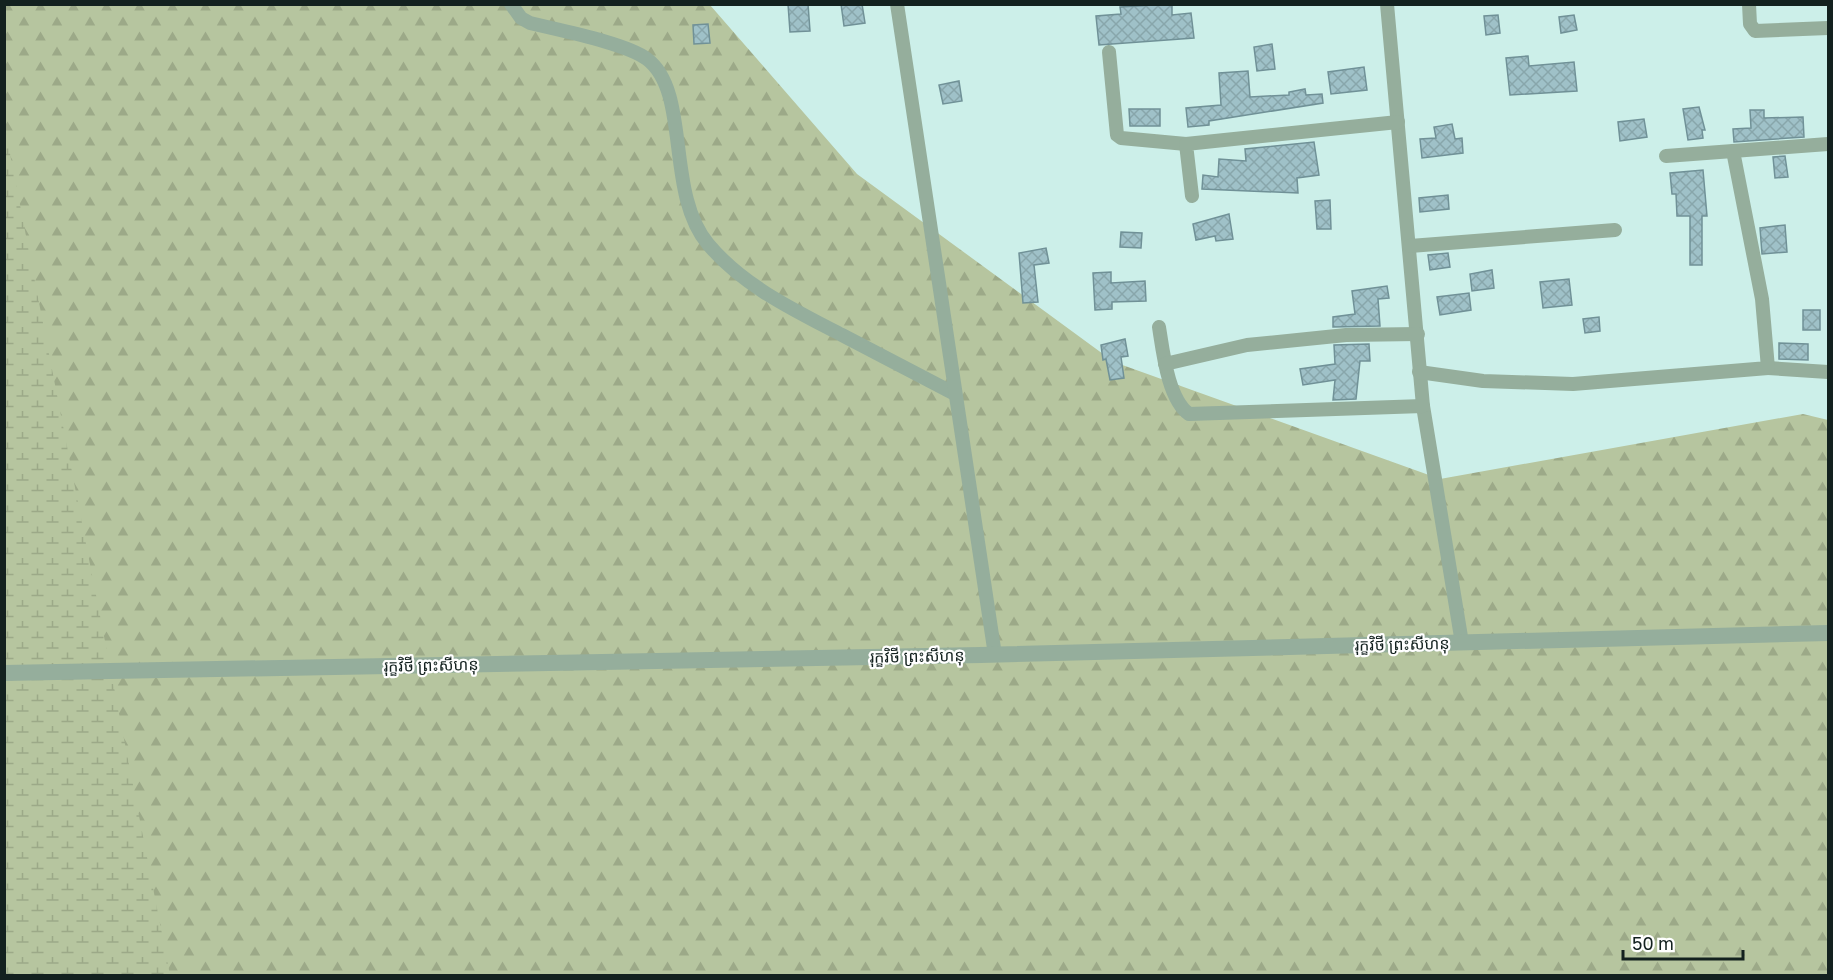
<svg xmlns="http://www.w3.org/2000/svg" width="1833" height="980" font-family="'Golos Text','Noto Sans Khmer',sans-serif">
<style>
.forest{fill:url(#forest-firs)}
.wetland{fill:url(#wetland-marsh)}
.building{fill:url(#building-cross-hatch);stroke:#709197;stroke-width:1.5}
.lines{fill:none;stroke-linecap:round;stroke-linejoin:round}
.minor{stroke:#95ae9c;stroke-width:14}
.tertiary{stroke:#95ae9c;stroke-width:16}
.labels{text-anchor:middle;dominant-baseline:central;stroke-width:4.5;stroke-linejoin:round;paint-order:stroke}
.street-label{font-size:16px;fill:#13211f;stroke:#fff}
</style>
<defs>
<pattern id="forest-firs" width="22" height="20" patternUnits="userSpaceOnUse" patternTransform="scale(1.5)"><rect width="22" height="20" fill="#b6c59f"/><path d="M5 1l3.5 6h-7zM16 11l3.5 6h-7z" fill="#9ca988"/></pattern>
<pattern id="wetland-marsh" width="20" height="14" patternUnits="userSpaceOnUse" patternTransform="scale(1.5)"><rect width="20" height="14" fill="#b6c59f"/><path d="M1 5h8M5 5V1M11 12h8M15 12V8" fill="none" stroke="#9ca988"/></pattern>
<pattern id="building-cross-hatch" width="8" height="8" patternUnits="userSpaceOnUse" patternTransform="scale(1.5)"><rect width="8" height="8" fill="#9fc1c8"/><path d="M0 0l8 8M0 8l8-8" fill="none" stroke="#88a6ab"/></pattern>
</defs>
<rect width="100%" height="100%" fill="#ccefe9"/>
<path class="forest" d="M5,5H710L857,174L1114,362L1440,479L1803,414L1828,420V975L5,976Z"/>
<path class="wetland" d="M5,128L170,975H5Z"/>
<g class="building">
<path d="M788,4H808L810,31L790,32Z"/>
<path d="M841,4H862L865,23L844,26Z"/>
<path d="M1172,4V15L1191,13L1194,38L1099,45L1096,16L1121,14L1120,7Z"/>
<path d="M1498,15L1500,33L1486,35L1484,16Z"/>
<path d="M1574,15L1577,30L1561,33L1559,17Z"/>
<path d="M708,24L710,43L694,44L693,25Z"/>
<path d="M1272,44L1275,69L1257,71L1254,47Z"/>
<path d="M1528,56L1529,66L1574,62L1577,91L1510,95L1506,58Z"/>
<path d="M1364,67L1367,90L1331,94L1328,72Z"/>
<path d="M1248,71L1250,97L1289,95V92L1305,89L1306,95L1322,94L1323,103L1209,121V125L1188,127L1186,108L1221,105L1219,73Z"/>
<path d="M959,81L962,101L943,104L939,85Z"/>
<path d="M1699,107L1705,130H1702L1703,138L1688,140L1683,109Z"/>
<path d="M1129,109H1160V126H1130Z"/>
<path d="M1750,110H1764V118L1803,117L1804,137L1734,142L1733,129L1751,128Z"/>
<path d="M1644,119L1647,137L1620,141L1618,122Z"/>
<path d="M1452,124L1455,139L1462,138L1463,153L1422,158L1420,139L1436,138L1434,127Z"/>
<path d="M1314,142L1319,175L1297,178L1298,193L1202,189L1203,175L1218,177L1219,159L1246,161L1245,149Z"/>
<path d="M1785,156L1788,177L1775,178L1773,157Z"/>
<path d="M1703,170L1707,216H1702V265H1690V216H1677L1676,194H1672L1670,173Z"/>
<path d="M1448,195L1449,209L1420,212L1419,198Z"/>
<path d="M1330,200L1331,229H1317L1315,201Z"/>
<path d="M1229,214L1233,239L1216,241L1215,236L1196,240L1193,224Z"/>
<path d="M1785,225L1787,252L1762,254L1760,228Z"/>
<path d="M1121,232L1142,233L1141,248L1120,247Z"/>
<path d="M1046,248L1049,263L1034,265L1038,302L1023,303L1019,253Z"/>
<path d="M1448,253L1450,267L1430,270L1428,255Z"/>
<path d="M1492,270L1494,288L1472,291L1470,274Z"/>
<path d="M1111,272V283L1145,281L1146,301L1112,302V309L1095,310L1093,273Z"/>
<path d="M1569,279L1572,305L1543,308L1540,282Z"/>
<path d="M1387,286L1389,298L1378,299L1380,326L1333,327V317L1355,314L1352,291Z"/>
<path d="M1469,293L1471,310L1440,315L1437,297Z"/>
<rect x="1803" y="310" width="17" height="20"/>
<path d="M1599,317L1600,331L1585,333L1583,319Z"/>
<path d="M1125,339L1128,356L1121,357L1124,378L1110,380L1106,359L1103,360L1101,345Z"/>
<path d="M1779,343L1808,344V360L1779,359Z"/>
<path d="M1369,344L1370,361H1360L1356,399L1333,400L1335,380L1303,385L1300,369L1335,364L1334,345Z"/>
</g>
<g class="lines">
<g class="minor">
<path d="M511,4L521,18L530,23C558,30 626,43 647,59C691,92 665,193 708,244C743,286 794,310 842,335C880,355 917,374 955,394"/>
<path d="M897,4L995,655"/>
<path d="M1387,4L1423,406L1462,643"/>
<path d="M1749,4L1750,24L1755,31L1828,28"/>
<path d="M1109,52L1117,135L1121,138L1186,144"/>
<path d="M1666,156L1733,151"/>
<path d="M1192,196L1186,144L1398,122"/>
<path d="M1410,246L1615,230"/>
<path d="M1159,327C1163,352 1168,399 1189,414L1423,406"/>
<path d="M1165,364L1247,345L1346,335L1418,334"/>
<path d="M1768,368L1828,372"/>
<path d="M1419,372L1483,381L1573,384L1768,368L1762,299L1733,151L1828,144"/>
</g>
<path class="tertiary" d="M4,673L981,655L1828,633"/>
</g>
<g class="labels">
<g class="street-label">
<text transform="translate(1402 644) rotate(-1)">រុក្ខវិថី ព្រះសីហនុ</text>
<text transform="translate(917 656) rotate(-1)">រុក្ខវិថី ព្រះសីហនុ</text>
<text transform="translate(431 665) rotate(-1)">រុក្ខវិថី ព្រះសីហនុ</text>
</g>
</g>
<rect width="1833" height="980" fill="none" stroke="#13211f" stroke-width="12"/>
<path d="M1623 950v9h120v-9" fill="none" stroke="#13211f" stroke-width="3"/>
<text x="1632" y="950" font-size="18" fill="#13211f" stroke="#ffffff" stroke-width="4.5" paint-order="stroke">50 m</text>
</svg>
